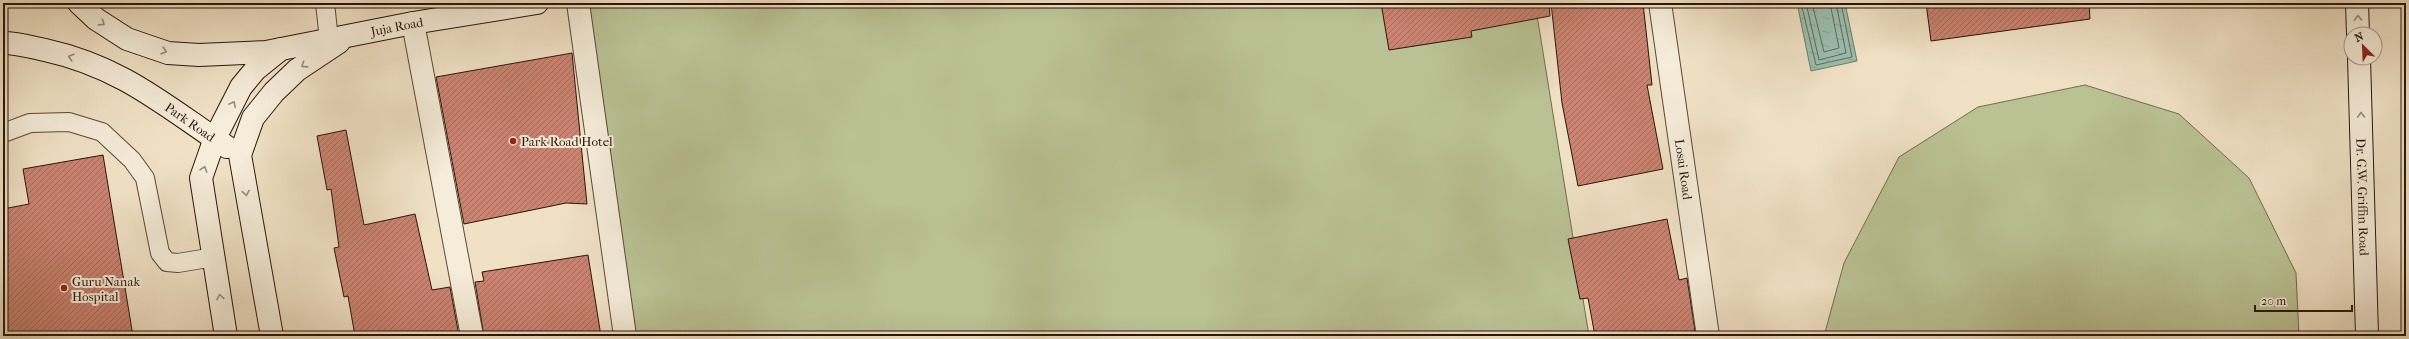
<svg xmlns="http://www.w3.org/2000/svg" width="2409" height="339" font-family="'IM FELL French Canon',serif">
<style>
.pitch{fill:#bac294;stroke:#726c4f}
.water{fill:url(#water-ripples);stroke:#6d7a6c}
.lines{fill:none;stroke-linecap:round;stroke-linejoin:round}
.shore{stroke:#626a5c;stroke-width:1}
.building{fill:url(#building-hatch);stroke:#29150a}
.lane-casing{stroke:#5b4839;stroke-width:20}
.street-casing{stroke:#5b4839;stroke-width:24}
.secondary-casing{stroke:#29150a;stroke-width:24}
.lane{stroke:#f5ecd9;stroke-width:18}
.street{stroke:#f5ecd9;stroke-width:22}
.secondary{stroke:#f5ecd9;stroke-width:22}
.oneway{stroke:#998b7c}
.poi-dot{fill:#8f2418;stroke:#f5ecd9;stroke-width:1.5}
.labels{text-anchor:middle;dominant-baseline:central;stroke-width:4;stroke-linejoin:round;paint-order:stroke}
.street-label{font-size:13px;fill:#29150a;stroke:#f5ecd9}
.poi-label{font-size:13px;fill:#29150a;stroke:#f5ecd9;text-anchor:start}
</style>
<defs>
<pattern id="water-ripples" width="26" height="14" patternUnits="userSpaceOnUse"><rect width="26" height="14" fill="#9bbeae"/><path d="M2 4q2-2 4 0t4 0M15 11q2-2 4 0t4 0" fill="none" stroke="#86a294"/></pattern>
<pattern id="building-hatch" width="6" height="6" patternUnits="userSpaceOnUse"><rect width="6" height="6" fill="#cb8372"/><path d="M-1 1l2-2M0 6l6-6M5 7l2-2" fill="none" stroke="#a56a5c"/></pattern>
</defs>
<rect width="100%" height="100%" fill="#f0e1c5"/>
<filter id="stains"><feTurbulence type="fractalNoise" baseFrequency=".005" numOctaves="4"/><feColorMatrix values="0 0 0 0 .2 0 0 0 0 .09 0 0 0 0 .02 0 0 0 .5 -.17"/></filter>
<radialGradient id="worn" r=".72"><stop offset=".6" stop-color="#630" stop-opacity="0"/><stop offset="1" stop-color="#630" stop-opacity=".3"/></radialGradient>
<g class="pitch">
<path d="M578,3H1535L1589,336H625Z"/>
<path d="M2085,85L2179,114L2249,178L2296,273L2299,336H1824L1844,263L1899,157L1978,107Z"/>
</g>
<path class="water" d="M1797,3H1845L1857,61L1811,71Z"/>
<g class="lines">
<g class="shore">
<path d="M1801,3L1816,65L1852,57L1841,3"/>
<path d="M1806,3L1819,60L1846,53L1836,3"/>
<path d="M1812,3L1824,52L1839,48L1830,3"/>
</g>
</g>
<g class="building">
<path d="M1381,3H1549L1550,16L1471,31L1472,37L1389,50Z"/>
<path d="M1551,3H1643L1652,85H1647L1663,169L1578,186L1562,103Z"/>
<path d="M1926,3H2089L2090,19L1931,41Z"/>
<path d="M572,53L587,204L566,203L464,224L436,77Z"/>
<path d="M346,130L364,225L415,214L432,290L450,287L459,336H355L348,296L344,297L334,248L339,247L331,189L327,190L317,136Z"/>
<path d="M103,155L133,336H3V209L29,204L23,169Z"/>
<path d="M1667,219L1679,280L1687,278L1695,331L1667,336H1595L1588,298L1580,299L1568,239Z"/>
<path d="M588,255L601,336H484L475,282L484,281L482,272Z"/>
</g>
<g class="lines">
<g class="lane-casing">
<g id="lane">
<path d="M325,3L329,40"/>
<path d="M3,133L30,123L69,122L102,132L132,160L145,178L160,253L167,262L178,263L214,257"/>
</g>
</g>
<g class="street-casing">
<g id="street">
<path d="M578,3L625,336"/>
<path id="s1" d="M1660,3L1708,336"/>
<path d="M413,23L472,336"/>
</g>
</g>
<g class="secondary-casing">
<g id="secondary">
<path id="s2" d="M79,3L96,19L127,39L168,53L199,55L266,52L413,23L537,3"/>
<path d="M2357,3L2358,34"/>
<path id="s3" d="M3,43C17,43 31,47 45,50C122,67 164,105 227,147"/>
<path id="s4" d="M2359,58L2367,336"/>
<path d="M226,336L201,178L215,138L241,87L255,70L281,49"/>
<path d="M272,336L240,155L253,118L274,92L297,70L339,42"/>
</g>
</g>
<use href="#lane" class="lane"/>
<use href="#street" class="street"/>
<use href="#secondary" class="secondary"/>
</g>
<defs><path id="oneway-chevron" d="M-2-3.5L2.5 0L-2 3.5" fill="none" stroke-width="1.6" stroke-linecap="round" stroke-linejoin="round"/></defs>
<g class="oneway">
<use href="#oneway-chevron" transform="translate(2358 18) rotate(-92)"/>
<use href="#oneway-chevron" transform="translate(102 23) rotate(33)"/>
<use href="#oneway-chevron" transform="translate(164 51) rotate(16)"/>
<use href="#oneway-chevron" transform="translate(71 57) rotate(-162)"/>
<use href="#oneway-chevron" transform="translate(304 65) rotate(147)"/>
<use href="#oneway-chevron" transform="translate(233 104) rotate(-62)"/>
<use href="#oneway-chevron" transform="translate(2361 115) rotate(-92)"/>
<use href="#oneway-chevron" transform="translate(204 169) rotate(-71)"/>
<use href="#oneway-chevron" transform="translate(246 193) rotate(81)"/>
<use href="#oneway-chevron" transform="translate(220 297) rotate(-99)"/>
</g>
<g class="poi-dot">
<circle cx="513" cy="141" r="4"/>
<circle cx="64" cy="288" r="4"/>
</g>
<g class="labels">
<g class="street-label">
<text stroke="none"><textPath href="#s2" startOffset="335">Juja Road</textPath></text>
<text stroke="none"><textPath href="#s3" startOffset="206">Park Road</textPath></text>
<text stroke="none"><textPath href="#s1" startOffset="168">Losai Road</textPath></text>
<text stroke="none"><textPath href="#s4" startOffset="139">Dr. G.W. Griffin Road</textPath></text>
</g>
<g class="poi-label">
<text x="521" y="141">Park Road Hotel</text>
<text x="72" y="281">Guru Nanak<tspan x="72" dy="15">Hospital</tspan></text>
</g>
</g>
<rect width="2409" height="339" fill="none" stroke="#f0e1c5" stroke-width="16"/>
<rect x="4" y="4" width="2401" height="331" fill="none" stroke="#29150a" stroke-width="2"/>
<rect x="8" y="8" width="2393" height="323" fill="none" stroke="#29150a"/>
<g transform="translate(2363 46) rotate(336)"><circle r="19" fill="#f5ecd9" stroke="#a39686"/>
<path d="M0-3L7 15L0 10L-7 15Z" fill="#8f2418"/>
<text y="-6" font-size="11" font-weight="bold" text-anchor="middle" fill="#29150a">N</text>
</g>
<path d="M2255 305v6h97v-6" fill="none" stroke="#29150a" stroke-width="2"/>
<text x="2261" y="305" font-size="12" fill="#29150a" stroke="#f5ecd9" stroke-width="3" paint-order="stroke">20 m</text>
<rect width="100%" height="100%" filter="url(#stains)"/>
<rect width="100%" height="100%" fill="url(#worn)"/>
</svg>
